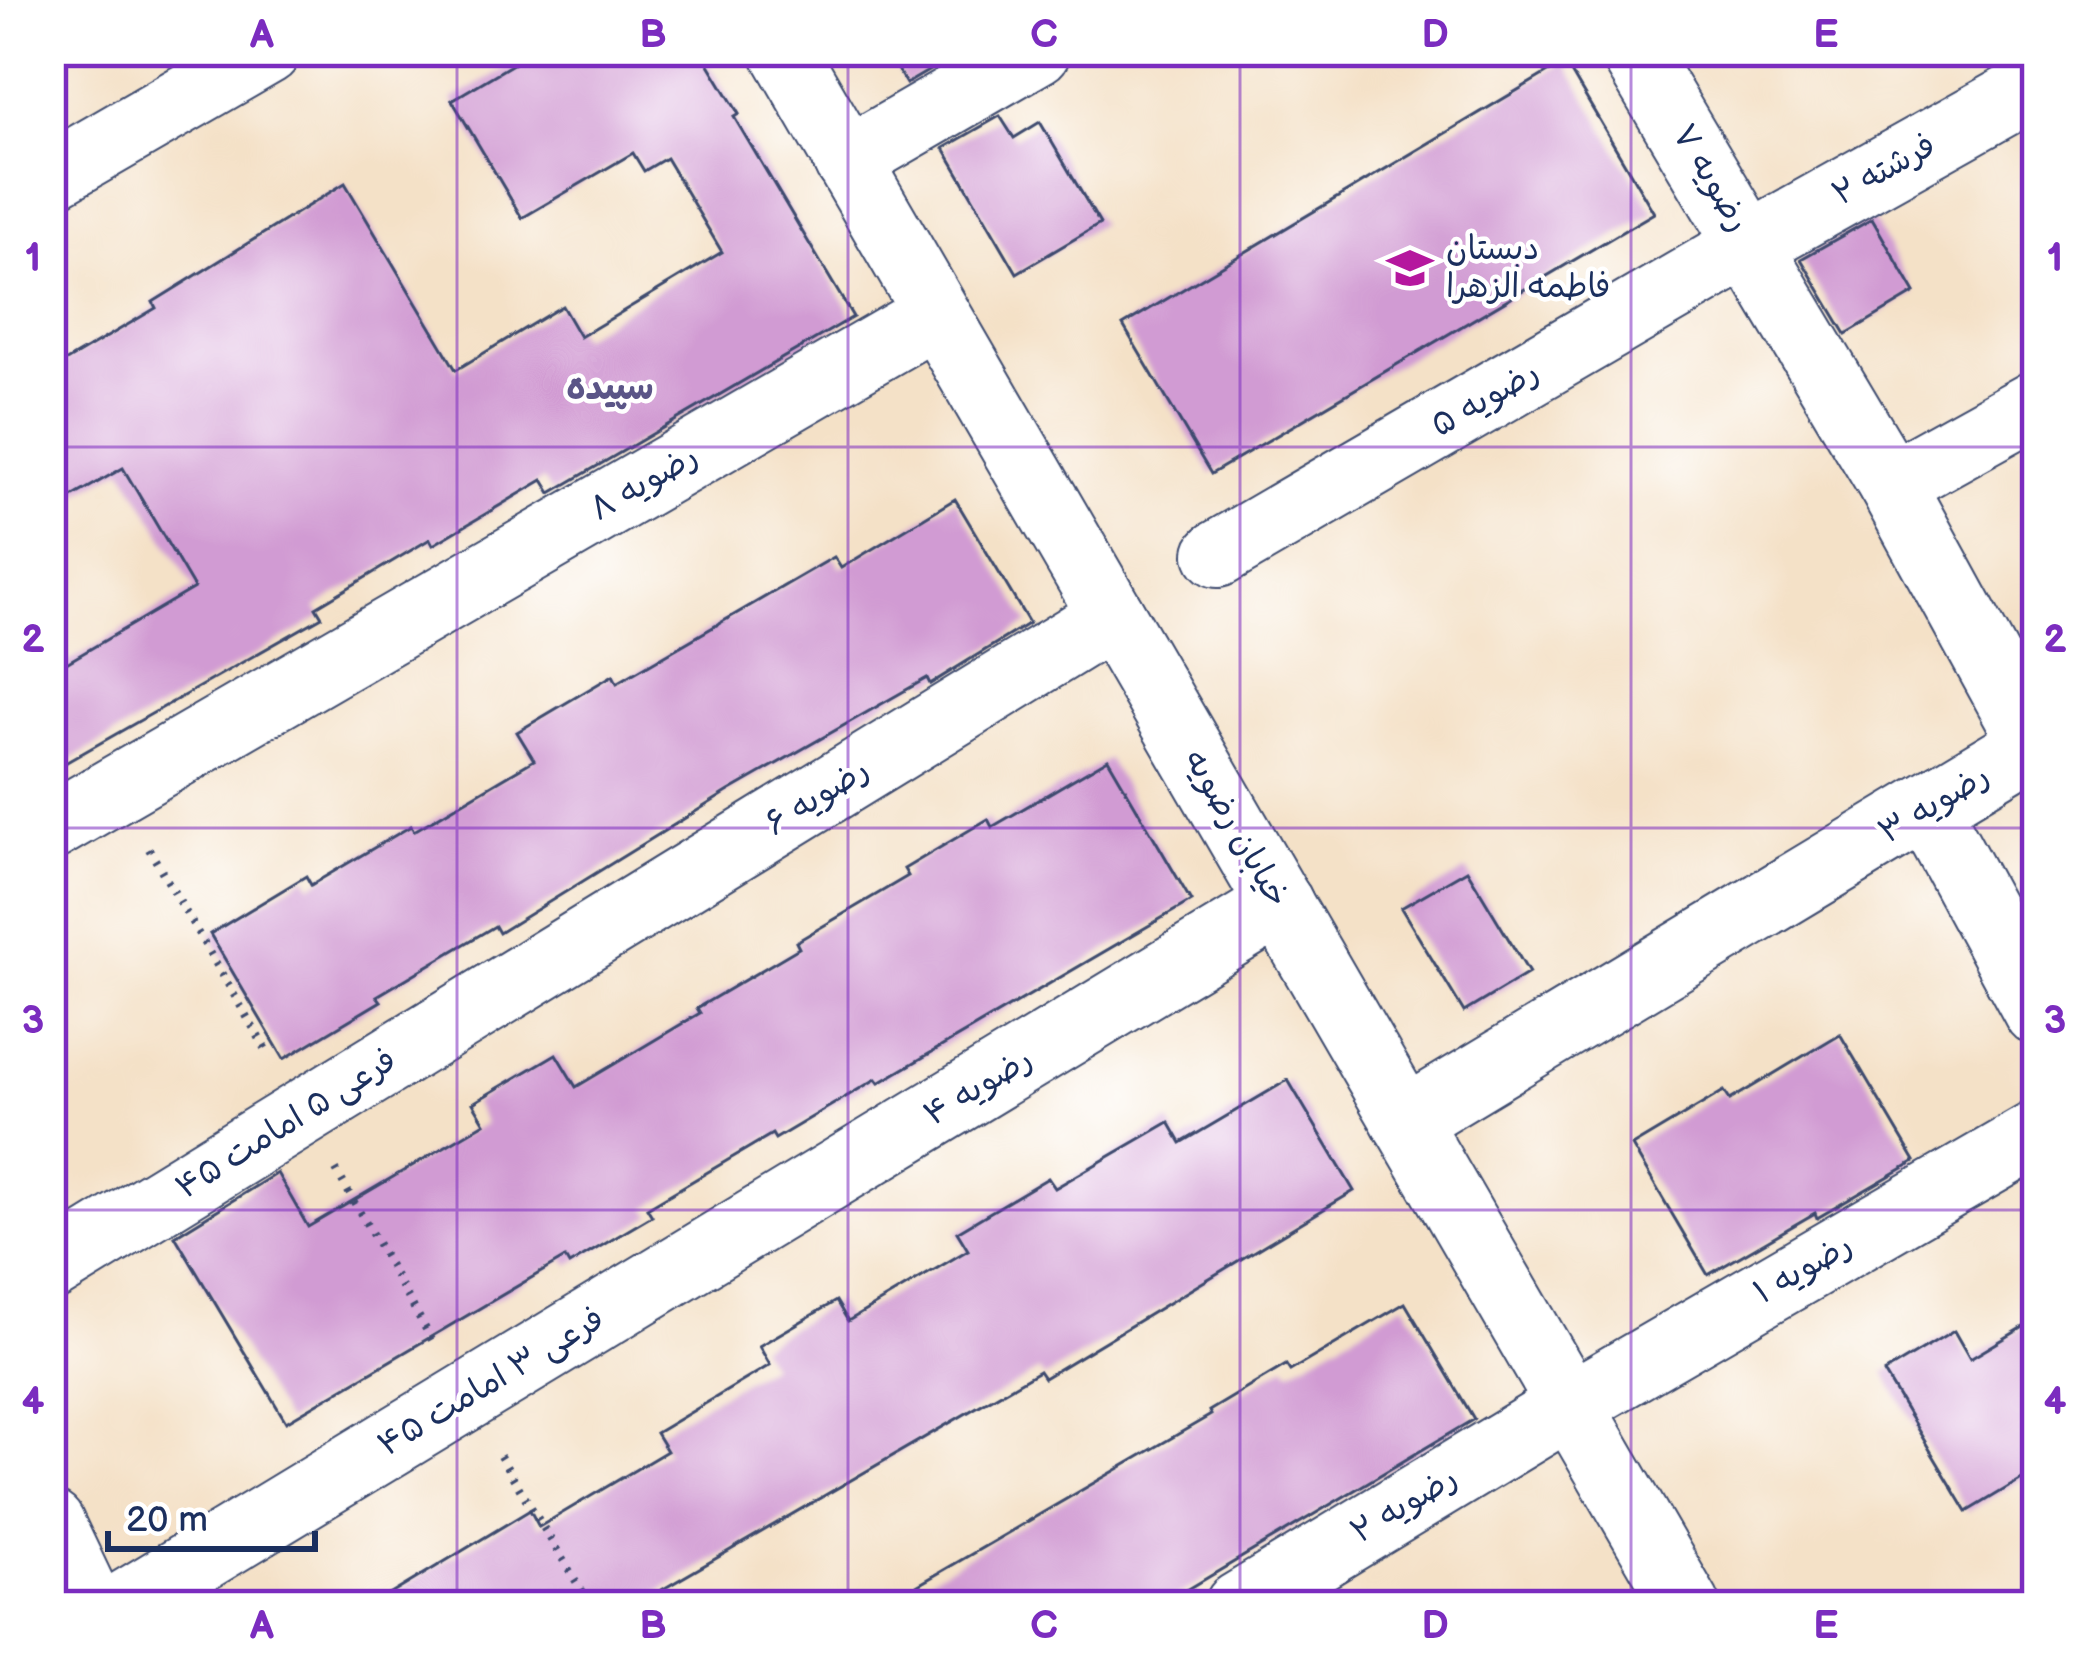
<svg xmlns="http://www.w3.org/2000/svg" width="2088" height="1657" font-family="'Balsamiq Sans','Playpen Sans Arabic',sans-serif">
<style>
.building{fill:#d19bd3}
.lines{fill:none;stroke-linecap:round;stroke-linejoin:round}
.minor-casing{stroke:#3c4a6e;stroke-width:70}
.path{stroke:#3c4a6e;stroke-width:8;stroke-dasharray:3 9;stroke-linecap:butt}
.minor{stroke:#fff;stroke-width:66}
.grid{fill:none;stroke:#7b2cbf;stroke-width:3;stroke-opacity:0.55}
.labels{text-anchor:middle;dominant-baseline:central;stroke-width:9;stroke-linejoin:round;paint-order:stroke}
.street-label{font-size:33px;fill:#1b2f5e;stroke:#fff}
.poi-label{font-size:33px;fill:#1b2f5e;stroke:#fff;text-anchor:start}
.neighbourhood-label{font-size:36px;font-weight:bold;fill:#5b5587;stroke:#fff}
.neatline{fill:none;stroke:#7b2cbf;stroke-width:4.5}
.grid-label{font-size:39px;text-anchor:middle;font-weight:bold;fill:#7b2cbf}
</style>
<rect width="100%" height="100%" fill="#fff"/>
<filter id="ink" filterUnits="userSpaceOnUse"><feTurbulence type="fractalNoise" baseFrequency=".00833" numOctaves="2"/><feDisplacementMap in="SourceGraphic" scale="24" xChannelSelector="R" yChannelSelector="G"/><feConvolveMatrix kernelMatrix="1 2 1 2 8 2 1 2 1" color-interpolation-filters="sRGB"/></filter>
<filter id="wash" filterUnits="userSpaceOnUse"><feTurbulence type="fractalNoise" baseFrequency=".004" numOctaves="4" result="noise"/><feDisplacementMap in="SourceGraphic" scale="48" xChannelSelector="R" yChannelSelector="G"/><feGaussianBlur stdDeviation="2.7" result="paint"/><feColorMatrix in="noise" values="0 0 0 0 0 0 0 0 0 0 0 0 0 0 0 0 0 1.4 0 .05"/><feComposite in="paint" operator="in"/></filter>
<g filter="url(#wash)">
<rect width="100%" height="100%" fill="#f4e1c7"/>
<g id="blocks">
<g class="building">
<path d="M535,51H701L739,114L734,117L853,317L551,493L543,480L433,545L430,539L316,607L322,617L51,771V672L194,588L123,468L51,509V370L156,308L153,302L345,183L456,370L562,306L580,337L722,252L666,158L644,171L633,153L522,218L452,100Z"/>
<path d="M886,51H962L906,84Z"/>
<path d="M1565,62L1654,213L1211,474L1123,325Z"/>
<path d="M1000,116L1014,138L1040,122L1100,224L1017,273L944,148Z"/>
<path d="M1872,219L1915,293L1846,334L1801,259Z"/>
<path d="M955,499L1029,623L930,684L927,678L729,791L499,933L495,926L377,996L381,1001L284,1059L210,934L306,876L311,885L411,826L414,831L534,760L517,732L613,675L617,683L834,557L841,568Z"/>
<path d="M1108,759L1191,901L879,1083L876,1079L775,1139L772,1134L647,1208L652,1216L569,1265L565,1258L286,1422L175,1236L277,1173L308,1227L485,1123L473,1103L556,1054L576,1087L700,1013L697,1008L799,948L796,942L908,876L904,869L988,819L992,827Z"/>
<path d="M1467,870L1529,973L1464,1012L1401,908Z"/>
<path d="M1840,1034L1915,1161L1817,1218L1815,1213L1708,1275L1632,1146L1724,1091L1730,1100Z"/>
<path d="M1288,1080L1354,1191L1044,1378L1039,1371L634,1606H371L530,1510L539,1527L667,1451L656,1433L770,1365L759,1346L836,1301L848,1321L968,1250L957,1232L1048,1178L1055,1188L1169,1122L1181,1143Z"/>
<path d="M1405,1303L1474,1419L1160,1606H882L1211,1415L1209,1411L1286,1365L1290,1371Z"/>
<path d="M2037,1319V1470L1967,1512L1884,1373L1954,1331L1970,1359Z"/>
</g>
</g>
</g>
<g filter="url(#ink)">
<use href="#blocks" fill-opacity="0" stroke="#3c4a6e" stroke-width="3"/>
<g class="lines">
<g class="minor-casing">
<g id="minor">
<path d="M784,51L1687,1606"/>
<path d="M847,161L1037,51"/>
<path d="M51,176L267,51"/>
<path d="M1891,484L2037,403"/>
<path d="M1218,554L1751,244L2037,84"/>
<path d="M1927,809L2037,1012"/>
<path d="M51,827L936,314"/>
<path d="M1405,1121L2033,743L1891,484L1633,51"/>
<path d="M51,1268L1112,616"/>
<path d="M51,1524L90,1606"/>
<path d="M122,1606L1280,904"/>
<path d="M1238,1606L1570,1405L2037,1134"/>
</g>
</g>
<g class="path">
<path d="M149,849L268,1053"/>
<path d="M336,1170L432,1340"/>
<path d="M500,1456L591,1606"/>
<path d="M2002,1606L2037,1584"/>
</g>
<use href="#minor" class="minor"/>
</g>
</g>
<path class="grid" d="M457,51V1606M848,51V1606M1240,51V1606M1631,51V1606M51,447H2037M51,828H2037M51,1210H2037"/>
<defs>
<g id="school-bare" transform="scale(3.6)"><path d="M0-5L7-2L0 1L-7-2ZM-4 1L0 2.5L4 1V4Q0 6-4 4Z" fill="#b5179e" stroke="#fff" stroke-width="2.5" paint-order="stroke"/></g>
</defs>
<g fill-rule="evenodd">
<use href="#school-bare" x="1410" y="268"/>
</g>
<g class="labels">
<g class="street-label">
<text transform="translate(1884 170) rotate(-29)">فرشته ۲</text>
<text transform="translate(1711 178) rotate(59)">رضویه ۷</text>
<text transform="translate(1485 399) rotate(-30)">رضویه ۵</text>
<text transform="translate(644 483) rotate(-30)">رضویه ۸</text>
<text transform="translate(817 797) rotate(-32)">رضویه ۶</text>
<text transform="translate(1934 804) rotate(-31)">رضویه ۳</text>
<text transform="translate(1236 828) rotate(60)">خیابان رضویه</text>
<text transform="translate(978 1087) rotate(-31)">رضویه ۴</text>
<text transform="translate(286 1124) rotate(-32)">فرعی ۵ امامت ۴۵</text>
<text transform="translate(1803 1269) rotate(-30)">رضویه ۱</text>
<text transform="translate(491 1382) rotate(-31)">فرعی ۳ امامت ۴۵</text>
<text transform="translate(1404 1505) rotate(-31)">رضویه ۲</text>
</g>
<g class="poi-label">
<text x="1446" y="249">دبستان<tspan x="1446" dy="38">فاطمه الزهرا</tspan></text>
</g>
<g class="neighbourhood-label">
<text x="610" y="388">سپیده</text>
</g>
</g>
<rect width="2088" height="1657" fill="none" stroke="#fff" stroke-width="132"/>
<path d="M108 1531v18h207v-18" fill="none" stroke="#1b2f5e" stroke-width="6"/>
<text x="126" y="1531" font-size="36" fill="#1b2f5e" stroke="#ffffff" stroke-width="9" paint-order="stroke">20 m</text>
<rect x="66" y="66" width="1956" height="1525" class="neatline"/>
<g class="grid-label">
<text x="262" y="47">A</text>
<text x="653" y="47">B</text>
<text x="1044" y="47">C</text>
<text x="1435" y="47">D</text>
<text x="1826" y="47">E</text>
<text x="33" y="270">1</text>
<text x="2055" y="270">1</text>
<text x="33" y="652">2</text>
<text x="2055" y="652">2</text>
<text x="33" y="1033">3</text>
<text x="2055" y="1033">3</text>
<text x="33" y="1414">4</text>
<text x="2055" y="1414">4</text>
<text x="262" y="1638">A</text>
<text x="653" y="1638">B</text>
<text x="1044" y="1638">C</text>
<text x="1435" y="1638">D</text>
<text x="1826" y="1638">E</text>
</g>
</svg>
